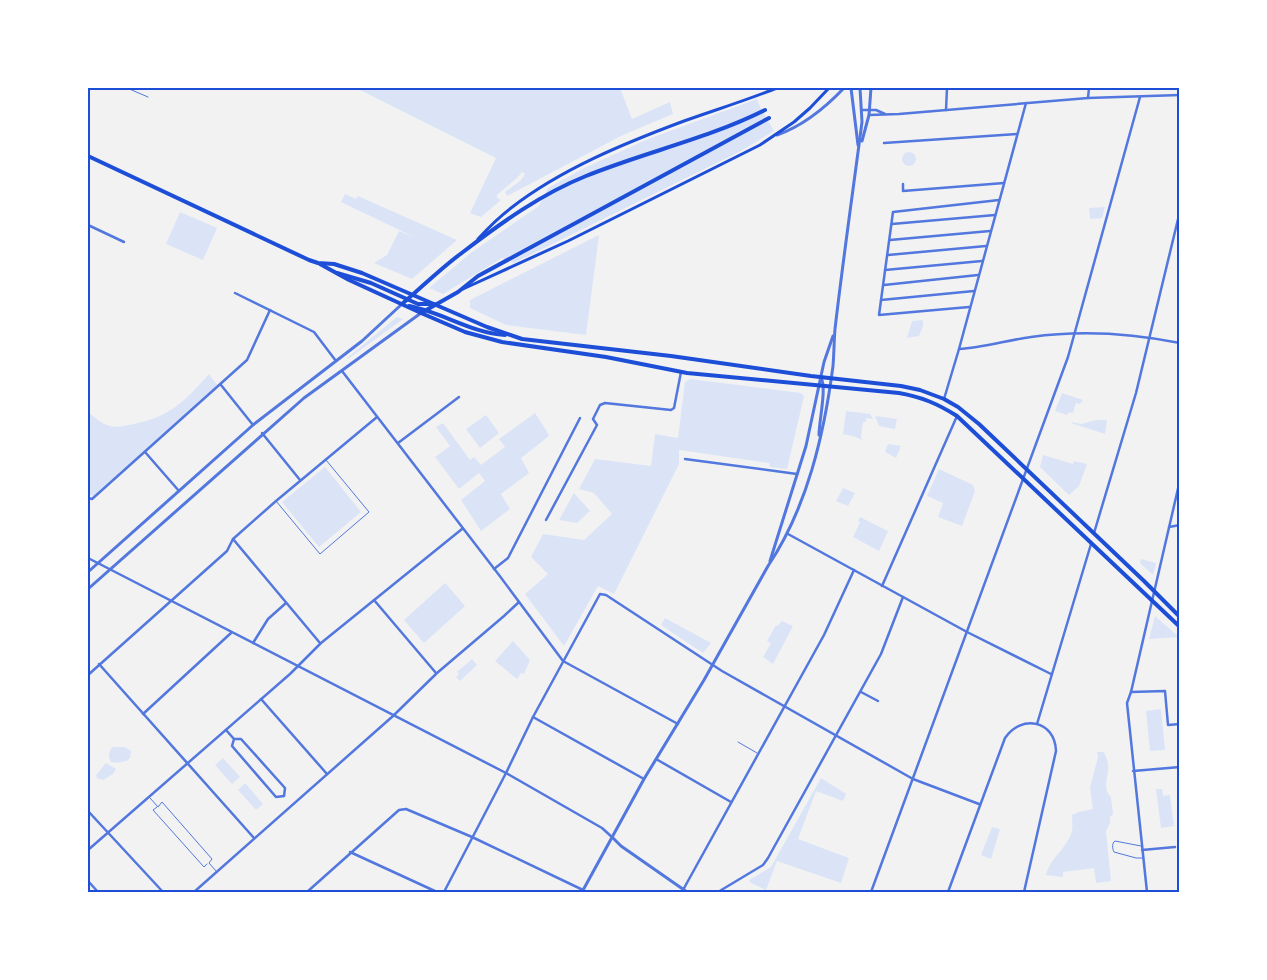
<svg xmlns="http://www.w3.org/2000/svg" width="1267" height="980" font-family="Roboto,sans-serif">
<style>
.green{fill:#dbe4f7}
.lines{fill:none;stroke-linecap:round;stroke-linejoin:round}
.service{stroke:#5277de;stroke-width:1}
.minor{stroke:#5277de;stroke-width:2.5}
.tertiary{stroke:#5277de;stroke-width:3}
.secondary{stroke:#1d4ed8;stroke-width:3}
.primary{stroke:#1d4ed8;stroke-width:4}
.neatline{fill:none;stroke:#1d4ed8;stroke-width:2}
</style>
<rect width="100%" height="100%" fill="#f2f2f2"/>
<g class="green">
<path d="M356,88H620L632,119L670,102L673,114L623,135L507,196L505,192L521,180L525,174L522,172L518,177L497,195V198L501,200L481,217L470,213L496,158Z"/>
<path d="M757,99L760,107L774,131L741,151L514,263L502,258L443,294L429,288L472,252L539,206L548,188L584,168L648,139Z"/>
<circle cx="909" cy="159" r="7"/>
<path d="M345,194L356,199L358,196L457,240L412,279L374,263L387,255L399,231L414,237L341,202Z"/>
<path d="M1105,207L1102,218L1090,219L1089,208Z"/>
<path d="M180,212L217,228L203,260L166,244Z"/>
<path d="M599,235L586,335L506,325L470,308V300Z"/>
<path d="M397,317L403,319L348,359L347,358Z"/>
<path d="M923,320V326L919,336L907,338L912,321Z"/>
<path d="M209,374L217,385L93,496L88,493V412C95,417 101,424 110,426C116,428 123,426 129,425C170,417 182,404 209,374Z"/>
<path d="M690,379L801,393L804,396L787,469L770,467L769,463L679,450V464L614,594L598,586L564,646L525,594L548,574L531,557L543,534L584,540L612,514L594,493L579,489L595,459L651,466L655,434L678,438L685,382Z"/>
<path d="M1062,393L1083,400L1080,404L1076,403L1073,413L1069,412L1067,415L1055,411Z"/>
<path d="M846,411L870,414L873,419L866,418V421L863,423L861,436L862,440L853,436L843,434Z"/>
<path d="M535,413L546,430L549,436L521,458L529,473L501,494L510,509L481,531L461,500L485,481L479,473L459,489L435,457L450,446L436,427L443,423L470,460L474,457L481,465L505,447L499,439Z"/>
<path d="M486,415L499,433L480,448L466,429Z"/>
<path d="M875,416L897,419L895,429L879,426Z"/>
<path d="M1096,420H1107L1105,434L1071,423L1072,422L1081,424Z"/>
<path d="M888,444L901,446L896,458L885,452Z"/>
<path d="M1043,455L1073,464L1074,461L1087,464L1079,486L1069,495L1040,467Z"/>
<path d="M325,467L361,512L319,547L282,502Z"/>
<path d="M939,469L973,485L975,491L962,526L938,517L943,503L927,496Z"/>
<path d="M843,488L855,493L848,506L836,501Z"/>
<path d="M574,493L590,511L577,523L559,520Z"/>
<path d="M860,517L888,531L879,551L853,537L860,522L858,521Z"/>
<path d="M1141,559L1156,563L1153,575L1140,563Z"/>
<path d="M445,583L465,606L424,643L404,620Z"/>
<path d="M1155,616L1179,637L1149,639Z"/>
<path d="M665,618L711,643L703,653L661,625Z"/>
<path d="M782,621L793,626L773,664L763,657L771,643L767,641L776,625L778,626Z"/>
<path d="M513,641L530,660L524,674L521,673L517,679L495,661Z"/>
<path d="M472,659L477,665L460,681L456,677L459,674L457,672Z"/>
<path d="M1161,709L1165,750L1150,751L1146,711Z"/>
<path d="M113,747H125L131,751L130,758C125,763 118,763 111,762C108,757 108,751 113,747Z"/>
<path d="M1097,752H1104C1106,757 1109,763 1108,769C1108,779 1102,789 1111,797L1113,814L1110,817V823L1106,831L1111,881L1096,883L1094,868L1063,872V877L1046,875C1051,856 1067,849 1072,831C1073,826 1072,820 1072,815L1079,812L1093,809L1090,788L1098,757Z"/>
<path d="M223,758L240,777L232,784L215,765Z"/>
<path d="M106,763L116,769L113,774L103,780L97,778L96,775Z"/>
<path d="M821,778L846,794L843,801L816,791L798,839L849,858L841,883L777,861L766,890L751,883L749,880L771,867Z"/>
<path d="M245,783L263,804L256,810L238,790Z"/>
<path d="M1156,789H1162L1163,796L1170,795L1174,826L1161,828Z"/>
<path d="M992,827L1000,829L991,859L981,855Z"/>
</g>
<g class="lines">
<g class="service">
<path d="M127,88L148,97"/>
<path d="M276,501L320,554L369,512L326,460"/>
<path d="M738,742L757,753"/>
<path d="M150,798L158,807L162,802L212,859L209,863L216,871"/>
<path d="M157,807L153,810L204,867L207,864"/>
<path d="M1141,846L1115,841C1112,843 1112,848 1114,852L1136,858H1143"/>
</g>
<g class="minor">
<path d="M1088,98L1089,88"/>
<path d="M862,110H876L885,114"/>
<path d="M946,110L947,88"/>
<path d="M869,115L899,114L1088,98L1180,95"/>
<path d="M884,143L1017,134"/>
<path d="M903,184V191L1004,183"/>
<path d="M892,224L995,215"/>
<path d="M88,225L124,242"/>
<path d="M890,240L990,231"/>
<path d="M888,255L986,246"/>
<path d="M885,270L982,261"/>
<path d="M884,285L978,275"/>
<path d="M235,293L314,332L336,361"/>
<path d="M881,300L974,291"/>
<path d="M969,307L879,315L893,212L999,200"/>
<path d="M959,349C982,348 1008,340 1031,337C1081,330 1130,333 1180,343"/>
<path d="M342,371L499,575L563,661L678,724"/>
<path d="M221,385L253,425"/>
<path d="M944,399L959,349L1026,103"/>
<path d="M262,433L300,480"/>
<path d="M398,443L459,397"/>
<path d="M145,452L179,491"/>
<path d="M685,459L797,474"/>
<path d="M88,498L92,499L247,360L270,310"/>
<path d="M546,520L597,425L593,419L600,405L605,403L671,410L674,408L681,372"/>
<path d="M1169,527L1180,525"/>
<path d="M1094,533L1136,393L1180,211"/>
<path d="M788,534L967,632L1051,674"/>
<path d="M233,539L320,643"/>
<path d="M88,558L506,773L602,828L613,838"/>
<path d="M494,569L508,558L580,418"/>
<path d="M882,586L957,416"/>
<path d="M374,600L436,673"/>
<path d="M253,643L268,619L286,603"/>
<path d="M99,664L254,838"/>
<path d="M88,675L227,551L233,539L276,501L377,417"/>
<path d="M861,692L878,701"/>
<path d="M1131,692L1165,691L1168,725L1180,724"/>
<path d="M261,699L327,774"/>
<path d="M143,714L231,633"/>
<path d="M533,717L644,779"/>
<path d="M1037,724L1091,544"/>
<path d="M226,730L234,739L232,746L276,797L284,796L285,788L241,739H234"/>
<path d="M656,759L731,802"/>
<path d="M1133,771L1180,767"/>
<path d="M88,811L163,892"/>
<path d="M88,850L290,674L321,643L462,529"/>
<path d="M1142,850L1175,847"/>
<path d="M350,852L437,892"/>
<path d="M88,881L98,892"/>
<path d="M683,890L824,635L854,570"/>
<path d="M194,892L393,716L437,673L504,616L519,602"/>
<path d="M307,892L399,810L406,809L472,837L583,890"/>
<path d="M444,892L506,773L533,717L600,594L606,595L722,671L913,779L979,804"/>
<path d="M718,892L763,865L768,858L881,654L903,597"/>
<path d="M871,892L1068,357L1140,97"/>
<path d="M948,892L1005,738C1021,714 1055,720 1056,751L1024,892"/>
<path d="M1147,892L1127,703L1131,692L1180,480"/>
</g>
<g class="tertiary">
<path d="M851,88L858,145"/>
<path d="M777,135C803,126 825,108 844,88"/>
<path d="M862,141L869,115L871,88"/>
<path d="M819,435C819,421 827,387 821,378"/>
<path d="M770,561L806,446L824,362L833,336"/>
<path d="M88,572L253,425L362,341L402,304"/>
<path d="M88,589L304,398L421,313"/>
<path d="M613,838L621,846L687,892"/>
<path d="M582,892L644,779L704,680L768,566C807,508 824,435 833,366C834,354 834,341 835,329C843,260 853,191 862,122L860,88"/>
</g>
<g class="secondary">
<path d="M478,239C488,228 499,217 511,208C561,169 625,143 684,121C715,110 747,100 777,88"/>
<path d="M463,289L568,241L760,145L794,122L810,108L829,88"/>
</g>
<g class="primary">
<path d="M88,156L309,260L318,263L334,264L362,273L487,327L522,339L671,356L811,376L901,386L920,390L944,399L958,407L979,424L1144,581L1180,617"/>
<path d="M320,264L349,280L421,313L465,332L502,342L606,357L687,373L899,393C922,397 938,404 957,416L1180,627"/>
<path d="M337,273L371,283L418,304H434"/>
<path d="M402,304C422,287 441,268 463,252C501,223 541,194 586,176C645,152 707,139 765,110"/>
<path d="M409,306C442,312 471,333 505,335"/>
<path d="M421,313L458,292L478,276L524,251L769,118"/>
</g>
</g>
<rect width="1267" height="980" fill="none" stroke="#ffffff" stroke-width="178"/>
<rect x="89" y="89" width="1089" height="802" class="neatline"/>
</svg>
